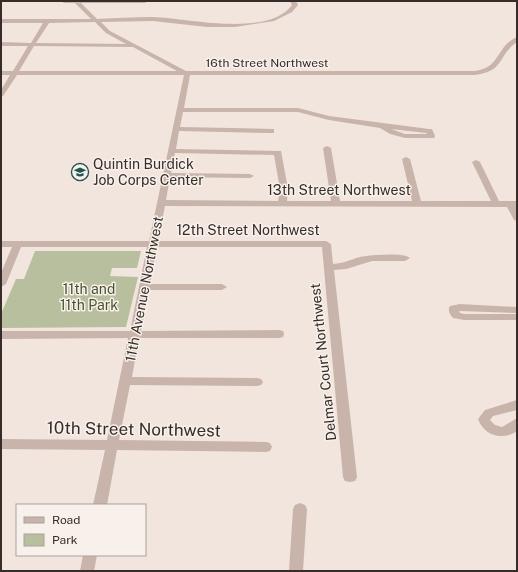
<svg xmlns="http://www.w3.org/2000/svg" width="518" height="572" font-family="'Public Sans',sans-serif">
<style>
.green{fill:#b8bf9f}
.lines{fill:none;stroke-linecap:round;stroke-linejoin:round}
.minor{fill:#c8b4aa;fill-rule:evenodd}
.labels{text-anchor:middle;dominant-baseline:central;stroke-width:3;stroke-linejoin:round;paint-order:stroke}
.far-street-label{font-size:12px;fill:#362c29;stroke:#f8f0ea}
.poi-label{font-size:14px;fill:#362c29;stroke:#f8f0ea;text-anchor:start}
.street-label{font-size:14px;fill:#362c29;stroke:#f8f0ea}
.park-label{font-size:14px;fill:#4a522f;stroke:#f8f0ea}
.near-street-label{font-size:17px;fill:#362c29;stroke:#f8f0ea}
</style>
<rect width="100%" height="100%" fill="#f1e5de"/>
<path class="green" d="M35,251H141L137,268H112L110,276L138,277L126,327L1,328V314L16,279H24Z"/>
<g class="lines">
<g class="minor">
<path d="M61,1H148L145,3H81L97,19C116,18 134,17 153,17C187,18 268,38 292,5L290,1H296L298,5L292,12L274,21L235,27H207L153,21L101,22L110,31L186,71H475C501,68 496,46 517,37V42C497,56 505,71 475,75H190L184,108H298L329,116L429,129H432L435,136L434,138H405L390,134L380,128L329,120L298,112H183L180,127L274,129V133H271L179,131L176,149L281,151L288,189L287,201H331L323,148L327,146L331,148L340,201H412L402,159L406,157L410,159L421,201H491L472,162L476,160L480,162L499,201H517V207H516L517,221L514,220L507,207L165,206L158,241H326L331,244L333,264C344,263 350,260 360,257C369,255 404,252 410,258L405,261H372L346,269L334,270L357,477L355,481L350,482L345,481L343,477L322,247H157L150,284H222L227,287L222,290H148L141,331L279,330L283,331L284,334L283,337L279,338H139L132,377L257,378L261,379L263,382L261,385L257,386L130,385L119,440L266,442L270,443L272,447L270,451L266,452L117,450L107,505H93L105,450L1,449V439L107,440L128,338L1,339V331H130L147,247H21L6,284L1,287V273L12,247H1V241H149L184,75H17L3,96L1,97V90L10,75H1V71H13L28,46H1V42L31,43L43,23H1V19H91L75,3H64ZM95,22L106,33L126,44L36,43L49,23ZM34,46L133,47L177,71H19ZM391,129L426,133L427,134H405ZM175,153L274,155L280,189L278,201L166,200L170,177L250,178L254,176L250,174L171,173Z"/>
<path d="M460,304L517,307V313L459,311L460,313L464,314H517V320H464L453,318C450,314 447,311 450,306Z"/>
<path d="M517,400V410L493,416L490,420L495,425L502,427L517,418V431C503,441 484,436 478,419L485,410Z"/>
<path d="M300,503L305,505L307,509L303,571H289L293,509L295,505Z"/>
<path d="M83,555H97L94,571H80Z"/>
</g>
</g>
<defs>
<g id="university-ring" transform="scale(0.9)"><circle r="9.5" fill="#f8f0ea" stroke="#225451" stroke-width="1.5"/><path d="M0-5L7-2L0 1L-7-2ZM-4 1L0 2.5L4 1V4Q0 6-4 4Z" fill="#225451"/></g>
</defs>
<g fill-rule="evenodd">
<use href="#university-ring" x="80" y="172"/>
</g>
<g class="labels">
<g class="far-street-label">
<text x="267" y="63">16th Street Northwest</text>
</g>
<g class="poi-label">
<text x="93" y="164">Quintin Burdick<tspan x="93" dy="16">Job Corps Center</tspan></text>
</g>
<g class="street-label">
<text x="339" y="190">13th Street Northwest</text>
<text x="248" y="230">12th Street Northwest</text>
<text transform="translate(144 289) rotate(-79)">11th Avenue Northwest</text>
<text transform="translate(323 362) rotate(-96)">Delmar Court Northwest</text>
</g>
<g class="park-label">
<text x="89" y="289">11th and<tspan x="89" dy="16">11th Park</tspan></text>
</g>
<g class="near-street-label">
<text transform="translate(134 429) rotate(1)">10th Street Northwest</text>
</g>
</g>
<rect width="518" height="572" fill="none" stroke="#362c29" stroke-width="4"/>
<rect x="16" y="504" width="130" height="52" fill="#f8f0ea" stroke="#aaa29d"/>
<rect x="24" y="517" width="20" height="6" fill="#c8b4aa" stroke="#aaa29d"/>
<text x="52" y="524" font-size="12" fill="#362c29">Road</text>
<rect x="24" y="534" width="20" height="12" fill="#b8bf9f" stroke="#aaa29d"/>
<text x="52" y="544" font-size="12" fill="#362c29">Park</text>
</svg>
